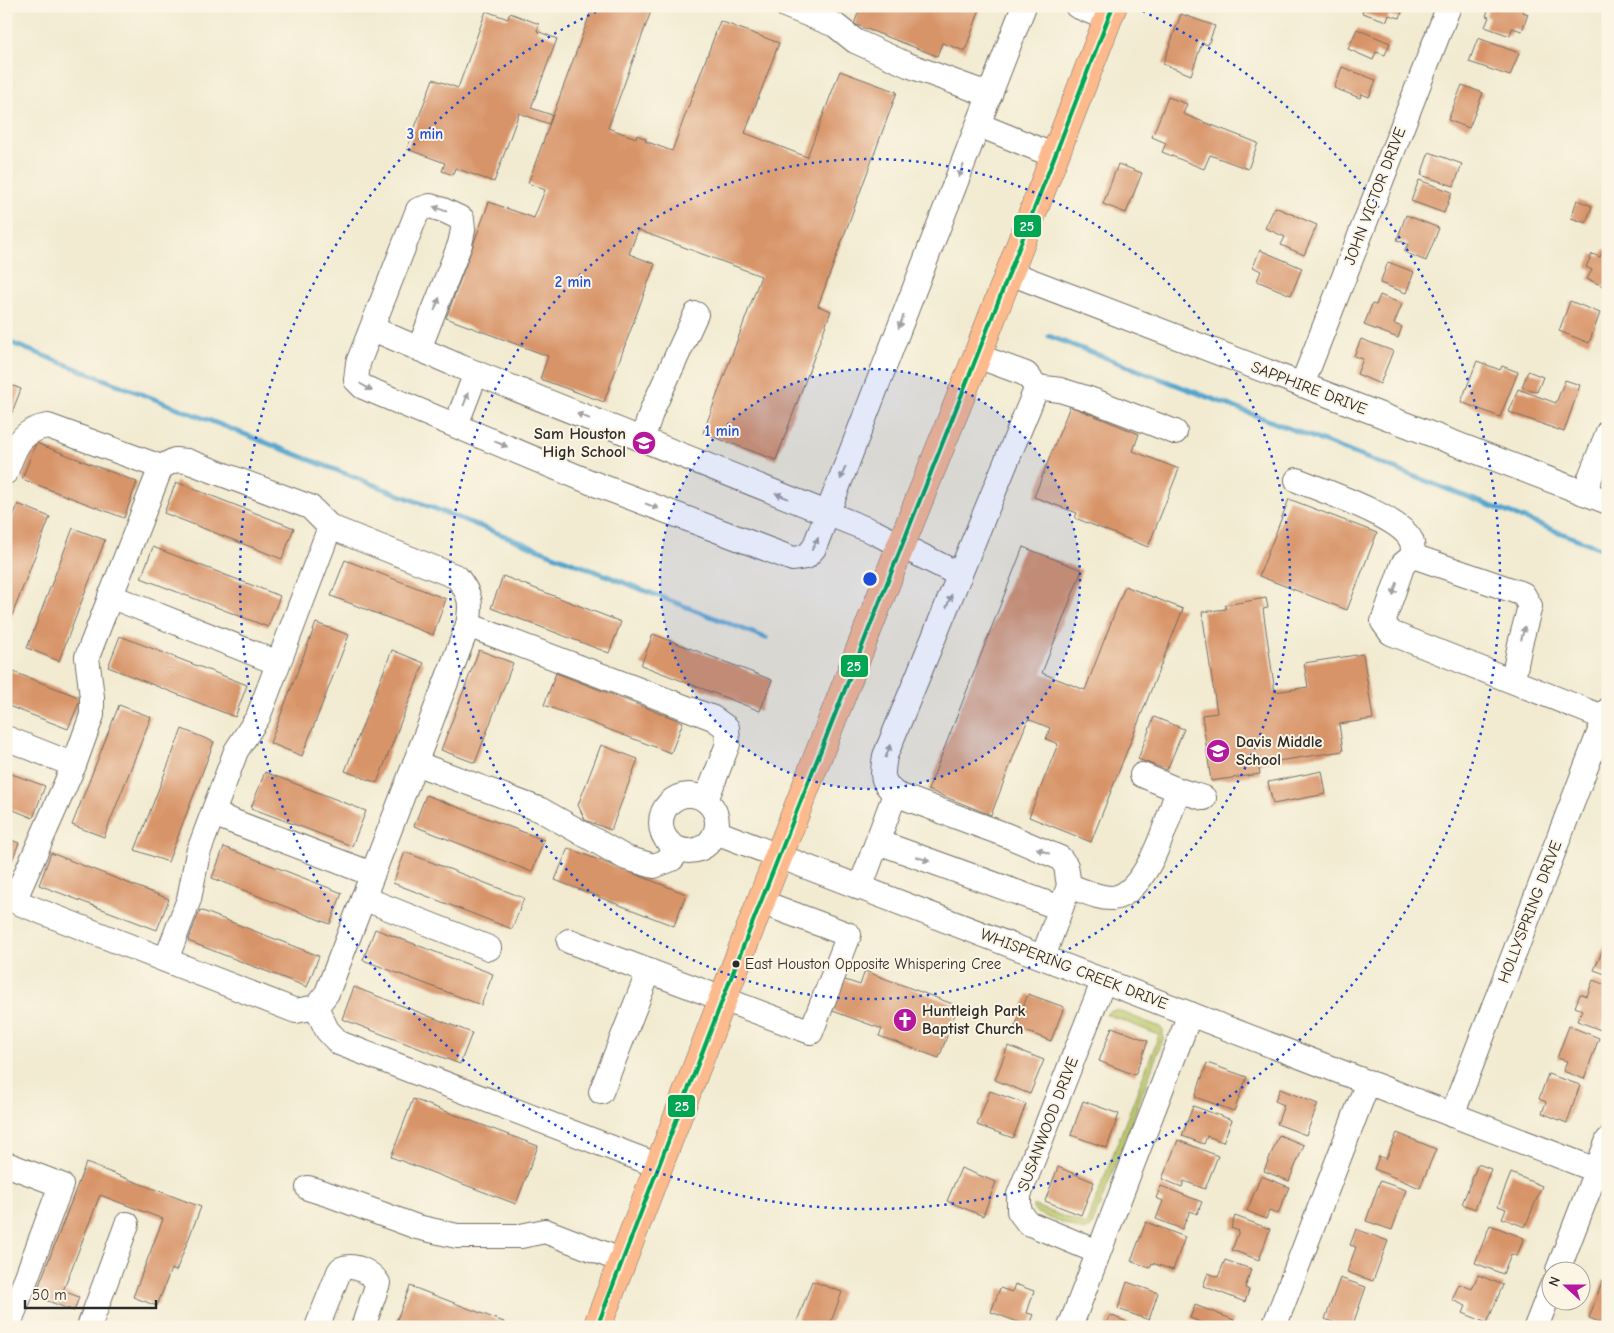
<svg xmlns="http://www.w3.org/2000/svg" width="1614" height="1333" font-family="'Comic Neue',sans-serif">
<style>
.green{fill:#bcc96b;stroke:#747a4b}
.lines{fill:none;stroke-linecap:round;stroke-linejoin:round}
.stream{stroke:#53a4cd;stroke-width:5}
.building{fill:#d89469}
.minor-casing{stroke:#716e65;stroke-width:26}
.major-casing{stroke:#716e65;stroke-width:29}
.minor{stroke:#fff;stroke-width:24}
.major{stroke:#fcba8d;stroke-width:28}
.bus-1-casing{stroke:#fcf5e5;stroke-width:8}
.bus-1{stroke:#00a651;stroke-width:4}
.oneway{fill:#a0a0a0}
.ring{fill:none;stroke:#1d4ed8;stroke-width:2.5;stroke-dasharray:2.5 5}
.bus-dot{fill:#2b2b2b;stroke:#fcf5e5;stroke-width:2}
.labels{text-anchor:middle;dominant-baseline:central;stroke-width:4;stroke-linejoin:round;paint-order:stroke}
.bus-label{font-size:15px;fill:#2b2b2b;stroke:#fcf5e5;text-anchor:start}
.street-label{font-size:16px;fill:#2b2b2b;stroke:#fcf5e5}
.poi-label{font-size:16px;font-weight:bold;fill:#2b2b2b;stroke:#fcf5e5;text-anchor:start}
.centre{fill:#1d4ed8;stroke:#fcf5e5;stroke-width:2.5}
.ring-label{font-size:15px;text-anchor:middle;font-weight:bold;fill:#1d4ed8;stroke:#fcf5e5;stroke-width:4;stroke-linejoin:round;paint-order:stroke}
.line-badge{stroke:#fcf5e5;stroke-width:2}
.badge-label{font-size:14px;text-anchor:middle;font-weight:bold;fill:#fff}
</style>
<rect width="100%" height="100%" fill="#fcf5e5"/>
<filter id="ink" filterUnits="userSpaceOnUse"><feTurbulence type="fractalNoise" baseFrequency=".02" numOctaves="2"/><feDisplacementMap in="SourceGraphic" scale="10" xChannelSelector="R" yChannelSelector="G"/><feConvolveMatrix kernelMatrix="1 2 1 2 8 2 1 2 1" color-interpolation-filters="sRGB"/></filter>
<filter id="wash" filterUnits="userSpaceOnUse"><feTurbulence type="fractalNoise" baseFrequency=".0096" numOctaves="4" result="noise"/><feDisplacementMap in="SourceGraphic" scale="20" xChannelSelector="R" yChannelSelector="G"/><feGaussianBlur stdDeviation="1.12" result="paint"/><feColorMatrix in="noise" values="0 0 0 0 0 0 0 0 0 0 0 0 0 0 0 0 0 1.4 0 .05"/><feComposite in="paint" operator="in"/></filter>
<g filter="url(#wash)">
<rect width="100%" height="100%" fill="#f2ebd2"/>
<path class="green" d="M1116,1010L1160,1027L1163,1031V1039L1091,1228L1083,1231L1037,1213L1033,1209V1205L1086,1225L1159,1035L1106,1014L1110,1011Z"/>
<g class="lines">
<g class="stream">
<path d="M1049,336L1608,551"/>
<path d="M6,341L766,638"/>
</g>
</g>
<g id="blocks">
<g class="building">
<path d="M593,6H653L608,128L636,138L637,135L646,139L645,141L672,151L720,21L779,43L745,133L807,157L840,71L897,92L818,306L831,311L776,460L703,433L761,276L638,230L629,254L655,264L604,402L540,379L548,356L446,318L489,202L534,218L545,190L528,183Z"/>
<path d="M848,6H981L965,51L942,43L937,56L854,24L859,11Z"/>
<path d="M1353,6H1404L1400,18L1389,15L1387,21L1362,13L1363,10Z"/>
<path d="M1490,6H1520L1524,8L1523,12L1528,14L1522,31L1512,28L1510,36L1485,27L1489,17L1486,16Z"/>
<path d="M486,11L508,19L510,13L539,24L537,31L557,39L531,108L552,115L549,124L519,113L494,182L455,168L453,175L442,171L445,163L407,149L433,79L458,88Z"/>
<path d="M1181,14L1215,26L1208,45L1202,43L1191,75L1163,64Z"/>
<path d="M1357,29L1390,43L1385,55L1376,52L1373,60L1348,49Z"/>
<path d="M1478,38L1519,53L1510,76L1469,62Z"/>
<path d="M1342,67L1376,80L1369,97L1362,94L1360,98L1334,88Z"/>
<path d="M1462,85L1483,93L1469,128L1448,120Z"/>
<path d="M1168,97L1187,104L1183,114L1258,143L1248,169L1210,155L1204,169L1162,152L1166,143L1152,137Z"/>
<path d="M1429,152L1462,164L1454,186L1421,175Z"/>
<path d="M1118,164L1142,173L1126,213L1103,204Z"/>
<path d="M1419,180L1452,192L1444,213L1411,201Z"/>
<path d="M1577,200L1592,206L1586,223L1571,218Z"/>
<path d="M1275,207L1317,225L1304,255L1281,245L1285,237L1265,228Z"/>
<path d="M1406,215L1439,228L1426,261L1404,252L1408,244L1397,240Z"/>
<path d="M1604,249L1608,250V288L1587,279L1592,270L1586,267L1592,254L1600,257Z"/>
<path d="M1260,250L1302,268L1291,295L1257,281L1261,271L1253,267Z"/>
<path d="M1388,262L1414,272L1406,293L1380,283Z"/>
<path d="M1380,295L1402,304L1394,324L1402,327L1398,338L1364,325L1372,304L1376,305Z"/>
<path d="M1570,301L1600,313L1589,343L1559,331Z"/>
<path d="M1361,339L1393,351L1380,384L1357,374L1363,359L1354,356Z"/>
<path d="M1477,361L1500,370L1502,366L1518,372L1500,417L1461,402Z"/>
<path d="M1528,371L1543,377L1537,392L1522,387Z"/>
<path d="M1565,380L1580,385L1564,432L1509,412L1518,389L1556,403Z"/>
<path d="M6,383L21,389L9,420L6,419Z"/>
<path d="M1070,406L1139,434L1133,451L1179,469L1148,547L1075,518L1077,513L1034,497Z"/>
<path d="M36,443L137,482L124,518L22,479Z"/>
<path d="M176,482L294,528L282,559L164,513Z"/>
<path d="M1289,499L1377,533L1347,610L1259,576Z"/>
<path d="M18,504L50,517L6,631V535Z"/>
<path d="M73,528L105,540L59,661L27,648Z"/>
<path d="M153,547L280,596L268,627L141,578Z"/>
<path d="M1023,547L1082,570L1042,673L1085,690L1125,586L1183,609L1091,842L1029,817L1058,744L1046,739L1050,728L1028,719L991,815L928,790Z"/>
<path d="M345,560L446,599L433,635L331,596Z"/>
<path d="M503,576L621,622L609,653L491,608Z"/>
<path d="M1266,598L1268,608L1263,609L1275,692L1308,687L1304,663L1363,654L1373,719L1339,724L1343,751L1258,764L1260,774L1211,781L1202,715L1217,713L1202,612L1226,609L1225,605Z"/>
<path d="M316,623L349,635L302,756L270,743Z"/>
<path d="M653,634L772,680L760,711L641,665Z"/>
<path d="M120,636L247,685L235,717L108,667Z"/>
<path d="M392,650L424,663L377,783L345,771Z"/>
<path d="M479,650L513,663L475,763L441,750Z"/>
<path d="M6,669L81,698L68,729L6,705Z"/>
<path d="M556,673L683,722L671,753L544,705Z"/>
<path d="M119,705L151,717L104,837L72,825Z"/>
<path d="M1154,717L1184,729L1167,770L1138,759Z"/>
<path d="M182,729L214,742L168,862L135,850Z"/>
<path d="M601,745L638,759L611,830L585,820L578,805Z"/>
<path d="M1322,771L1326,794L1273,804L1268,782Z"/>
<path d="M6,772L45,786L33,818L6,807Z"/>
<path d="M265,772L366,811L352,846L251,808Z"/>
<path d="M426,795L544,840L532,872L414,826Z"/>
<path d="M6,838L19,843L6,876Z"/>
<path d="M224,847L342,893L330,924L212,878Z"/>
<path d="M568,848L686,894L674,926L555,880Z"/>
<path d="M405,852L524,898L512,929L393,883Z"/>
<path d="M51,853L169,899L157,930L39,885Z"/>
<path d="M200,910L319,956L307,987L188,941Z"/>
<path d="M375,929L493,974L481,1005L363,960Z"/>
<path d="M1604,947L1608,948V975L1594,970Z"/>
<path d="M865,971L958,1006L939,1058L879,1036L882,1029L830,1010L842,979L860,985Z"/>
<path d="M1593,980L1608,986V1013L1601,1030L1577,1021L1582,1010L1575,1007L1580,994L1587,996Z"/>
<path d="M354,987L472,1033L460,1064L342,1019Z"/>
<path d="M1028,994L1064,1007L1051,1041L1015,1027Z"/>
<path d="M1569,1026L1599,1038L1584,1079L1563,1071L1567,1061L1557,1058Z"/>
<path d="M1112,1027L1148,1041L1135,1075L1099,1061Z"/>
<path d="M1008,1046L1044,1060L1030,1094L995,1080Z"/>
<path d="M1207,1063L1247,1077L1234,1111L1195,1097Z"/>
<path d="M1548,1074L1580,1085L1567,1123L1542,1113L1546,1102L1539,1099Z"/>
<path d="M1280,1089L1318,1104L1306,1135L1277,1124L1284,1105L1275,1101Z"/>
<path d="M990,1091L1026,1104L1013,1138L977,1125Z"/>
<path d="M413,1099L538,1146L516,1204L391,1157Z"/>
<path d="M1083,1101L1119,1114L1107,1148L1071,1135Z"/>
<path d="M1193,1106L1232,1120L1223,1142L1207,1136L1204,1144L1182,1136Z"/>
<path d="M1397,1133L1436,1149L1420,1188L1374,1169L1379,1156L1386,1159Z"/>
<path d="M1279,1135L1304,1145L1289,1181L1264,1171Z"/>
<path d="M1178,1140L1218,1156L1205,1189L1184,1181L1182,1187L1162,1179Z"/>
<path d="M86,1163L201,1207L176,1271L171,1269L157,1306L133,1297L163,1219L100,1195L63,1291L79,1297L74,1311L35,1296Z"/>
<path d="M1478,1164L1491,1169L1475,1209L1462,1204Z"/>
<path d="M1058,1167L1094,1182L1081,1215L1045,1201Z"/>
<path d="M961,1168L996,1182L983,1216L947,1201Z"/>
<path d="M1511,1173L1542,1186L1525,1227L1502,1218L1506,1209L1498,1206Z"/>
<path d="M1261,1176L1289,1187L1278,1214L1269,1211L1266,1219L1247,1211Z"/>
<path d="M1380,1181L1406,1190L1392,1230L1366,1221Z"/>
<path d="M1161,1186L1202,1202L1197,1214L1190,1211L1182,1229L1156,1219L1163,1201L1156,1198Z"/>
<path d="M1235,1216L1270,1229L1259,1260L1232,1250L1239,1231L1231,1228Z"/>
<path d="M1146,1222L1185,1237L1173,1270L1152,1263L1150,1268L1131,1261Z"/>
<path d="M1490,1225L1524,1238L1517,1256L1511,1254L1503,1274L1475,1263Z"/>
<path d="M1356,1229L1388,1241L1373,1281L1347,1272L1356,1247L1350,1245Z"/>
<path d="M1225,1260L1251,1269L1245,1288L1249,1290L1245,1302L1203,1286L1208,1273L1218,1277Z"/>
<path d="M1478,1275L1503,1285L1487,1323L1463,1313L1466,1306L1452,1300L1459,1284L1472,1289Z"/>
<path d="M1340,1278L1366,1287L1352,1327H1345L1325,1319Z"/>
<path d="M1603,1280L1608,1282V1325L1589,1318Z"/>
<path d="M812,1281L842,1292L829,1327H795Z"/>
<path d="M1127,1282L1158,1293L1149,1320L1118,1309Z"/>
<path d="M1015,1284L1034,1291L1027,1313L1034,1315L1029,1326L991,1312L1000,1288L1012,1292Z"/>
<path d="M410,1286L504,1322L502,1327H394Z"/>
<path d="M1195,1305L1234,1320L1231,1327H1198L1200,1322L1190,1318Z"/>
<path d="M1110,1315L1139,1327H1105Z"/>
</g>
</g>
</g>
<g filter="url(#ink)">
<use href="#blocks" fill-opacity="0" stroke="#716e65" stroke-width="1"/>
<g class="lines">
<g class="minor-casing">
<g id="minor">
<path d="M787,6L835,25L855,41L908,65L990,95"/>
<path d="M1077,6L1108,19"/>
<path d="M979,125L1055,156"/>
<path d="M1010,273L1608,502"/>
<path d="M373,329L461,367L874,532L960,575"/>
<path d="M419,349L460,244L463,230L462,219L443,210L430,206L418,210L358,363L356,380L363,387L590,482L793,559L806,557L814,548L1024,6"/>
<path d="M977,356L1026,374L1037,387L885,756C882,775 880,780 895,794L1006,835L1060,858L1066,866L1069,886L1043,957"/>
<path d="M1302,385L1449,6"/>
<path d="M1037,387L1060,390L1089,399L1175,432"/>
<path d="M456,425L476,373"/>
<path d="M642,440L652,410L696,314"/>
<path d="M6,472C15,448 20,430 48,426L161,467"/>
<path d="M1297,480C1323,491 1399,516 1411,540C1413,544 1413,551 1413,556"/>
<path d="M1584,493L1608,432"/>
<path d="M110,596L278,663"/>
<path d="M468,625L713,718L727,728L728,744L706,800"/>
<path d="M1513,680L1520,644L1530,606L1523,594L1413,556L1403,564L1383,622L1391,633L1605,718"/>
<path d="M6,738L74,765"/>
<path d="M415,763L541,810L626,858L654,866L672,859L679,850"/>
<path d="M1178,790L1204,798"/>
<circle cx="689" cy="823" r="28"/>
<path d="M213,814L372,874"/>
<path d="M716,832L1596,1170"/>
<path d="M878,842L1060,908"/>
<path d="M1069,886C1082,890 1099,899 1113,898C1148,893 1168,818 1178,790L1142,775"/>
<path d="M860,888L895,794"/>
<path d="M6,898L296,1011L316,1007L327,993L468,625C472,603 471,595 457,577L330,527L310,507L187,461L175,460L161,467L87,657L92,697V715L74,765L14,901"/>
<path d="M363,898L489,948"/>
<path d="M569,941L811,1032L849,935L761,902"/>
<path d="M166,960L189,899L198,853L236,751L258,717L330,527"/>
<path d="M316,1007L327,1030L339,1043L659,1166"/>
<path d="M601,1092L649,971"/>
<path d="M1452,1115L1608,710"/>
<path d="M6,1164L61,1185L8,1327"/>
<path d="M308,1188L330,1195L417,1227L457,1236H521L545,1231L623,1261"/>
<path d="M1098,1252L1028,1223L1019,1211V1195L1104,980"/>
<path d="M1558,1270L1608,1140"/>
<path d="M89,1327L127,1224"/>
<path d="M317,1327L339,1272L341,1269C354,1263 371,1272 378,1283L363,1327"/>
<path d="M1070,1327L1190,1014"/>
<path d="M1274,1327L1368,1082"/>
<path d="M1536,1327L1552,1286"/>
</g>
</g>
<g class="major-casing">
<path id="major" d="M597,1327L737,962L901,545L977,356L1113,6"/>
</g>
<use href="#minor" class="minor"/>
<use href="#major" class="major"/>
<g class="bus-1-casing">
<path id="bus-1" d="M597,1327L737,962L977,356L1113,6"/>
</g>
<use href="#bus-1" class="bus-1"/>
</g>
<defs><path id="oneway-solid" d="M-6-.8H1V-3.2L6.5 0L1 3.2V.8H-6Z" transform="scale(1.25)"/></defs>
<g class="oneway">
<use href="#oneway-solid" transform="translate(961 171) rotate(112)"/>
<use href="#oneway-solid" transform="translate(440 209) rotate(-160)"/>
<use href="#oneway-solid" transform="translate(437 304) rotate(-69)"/>
<use href="#oneway-solid" transform="translate(901 322) rotate(111)"/>
<use href="#oneway-solid" transform="translate(366 387) rotate(30)"/>
<use href="#oneway-solid" transform="translate(466 399) rotate(-69)"/>
<use href="#oneway-solid" transform="translate(583 416) rotate(-158)"/>
<use href="#oneway-solid" transform="translate(501 444) rotate(23)"/>
<use href="#oneway-solid" transform="translate(843 473) rotate(111)"/>
<use href="#oneway-solid" transform="translate(782 496) rotate(-158)"/>
<use href="#oneway-solid" transform="translate(652 506) rotate(21)"/>
<use href="#oneway-solid" transform="translate(815 544) rotate(-62)"/>
<use href="#oneway-solid" transform="translate(1395 589) rotate(109)"/>
<use href="#oneway-solid" transform="translate(949 601) rotate(-68)"/>
<use href="#oneway-solid" transform="translate(1523 633) rotate(-75)"/>
<use href="#oneway-solid" transform="translate(888 751) rotate(-70)"/>
<use href="#oneway-solid" transform="translate(1043 851) rotate(-157)"/>
<use href="#oneway-solid" transform="translate(923 859) rotate(20)"/>
</g>
</g>
<circle cx="870" cy="579" r="210" fill="#1d4ed8" fill-opacity=".12"/>
<g class="ring">
<circle cx="870" cy="579" r="210"/>
<circle cx="870" cy="579" r="420"/>
<path d="M1136 8A630 630 0 1 1 604 8"/>
</g>
<defs>
<g id="school-disc" transform="scale(1.25)"><circle r="9.5" fill="#b5179e" stroke="#fcf5e5"/><path d="M0-5L7-2L0 1L-7-2ZM-4 1L0 2.5L4 1V4Q0 6-4 4Z" fill="#fff"/></g>
<g id="church-disc" transform="scale(1.25)"><circle r="9.5" fill="#b5179e" stroke="#fcf5e5"/><path d="M-1.2-6h2.4v3.5h3.3v2.4h-3.3V6h-2.4V-.1h-3.3v-2.4h3.3Z" fill="#fff"/></g>
</defs>
<g fill-rule="evenodd">
<use href="#school-disc" x="644" y="443"/>
<use href="#school-disc" x="1218" y="751"/>
<use href="#church-disc" x="905" y="1020"/>
</g>
<circle class="bus-dot" cx="736" cy="964" r="4.5"/>
<g class="labels">
<g class="bus-label">
<text x="745" y="964">East Houston Opposite Whispering Cree</text>
</g>
<g class="street-label">
<text transform="translate(1375 196) rotate(-69)">JOHN VICTOR DRIVE</text>
<text transform="translate(1309 388) rotate(21)">SAPPHIRE DRIVE</text>
<text transform="translate(1530 912) rotate(-69)">HOLLYSPRING DRIVE</text>
<text transform="translate(1074 969) rotate(21)">WHISPERING CREEK DRIVE</text>
<text transform="translate(1048 1124) rotate(-69)">SUSANWOOD DRIVE</text>
</g>
<g class="poi-label">
<text x="626" y="434" text-anchor="end">Sam Houston<tspan x="626" dy="18">High School</tspan></text>
<text x="1236" y="742">Davis Middle<tspan x="1236" dy="18">School</tspan></text>
<text x="922" y="1011">Huntleigh Park<tspan x="922" dy="18">Baptist Church</tspan></text>
</g>
</g>
<circle cx="870" cy="579" r="8" class="centre"/>
<g class="ring-label">
<text x="425" y="139">3 min</text>
<text x="573" y="287">2 min</text>
<text x="722" y="436">1 min</text>
</g>
<g class="line-badge">
<rect x="1013" y="214" width="29" height="24" rx="5" fill="#00a651"/>
<rect x="840" y="654" width="29" height="24" rx="5" fill="#00a651"/>
<rect x="667" y="1094" width="29" height="24" rx="5" fill="#00a651"/>
</g>
<g class="badge-label">
<text x="1027" y="231">25</text>
<text x="854" y="671">25</text>
<text x="682" y="1111">25</text>
</g>
<rect width="1614" height="1333" fill="none" stroke="#fcf5e5" stroke-width="25"/>
<g transform="translate(1566 1286) rotate(291)"><circle r="24" fill="#fcf5e5" stroke="#a8a49b"/>
<path d="M0-4L9 19L0 12L-9 19Z" fill="#b5179e"/>
<text y="-8" font-size="14" font-weight="bold" text-anchor="middle" fill="#2b2b2b">N</text>
</g>
<path d="M25 1300v8h131v-8" fill="none" stroke="#2b2b2b" stroke-width="2.5"/>
<text x="32" y="1300" font-size="15" fill="#2b2b2b" stroke="#fcf5e5" stroke-width="4" paint-order="stroke">50 m</text>
</svg>
